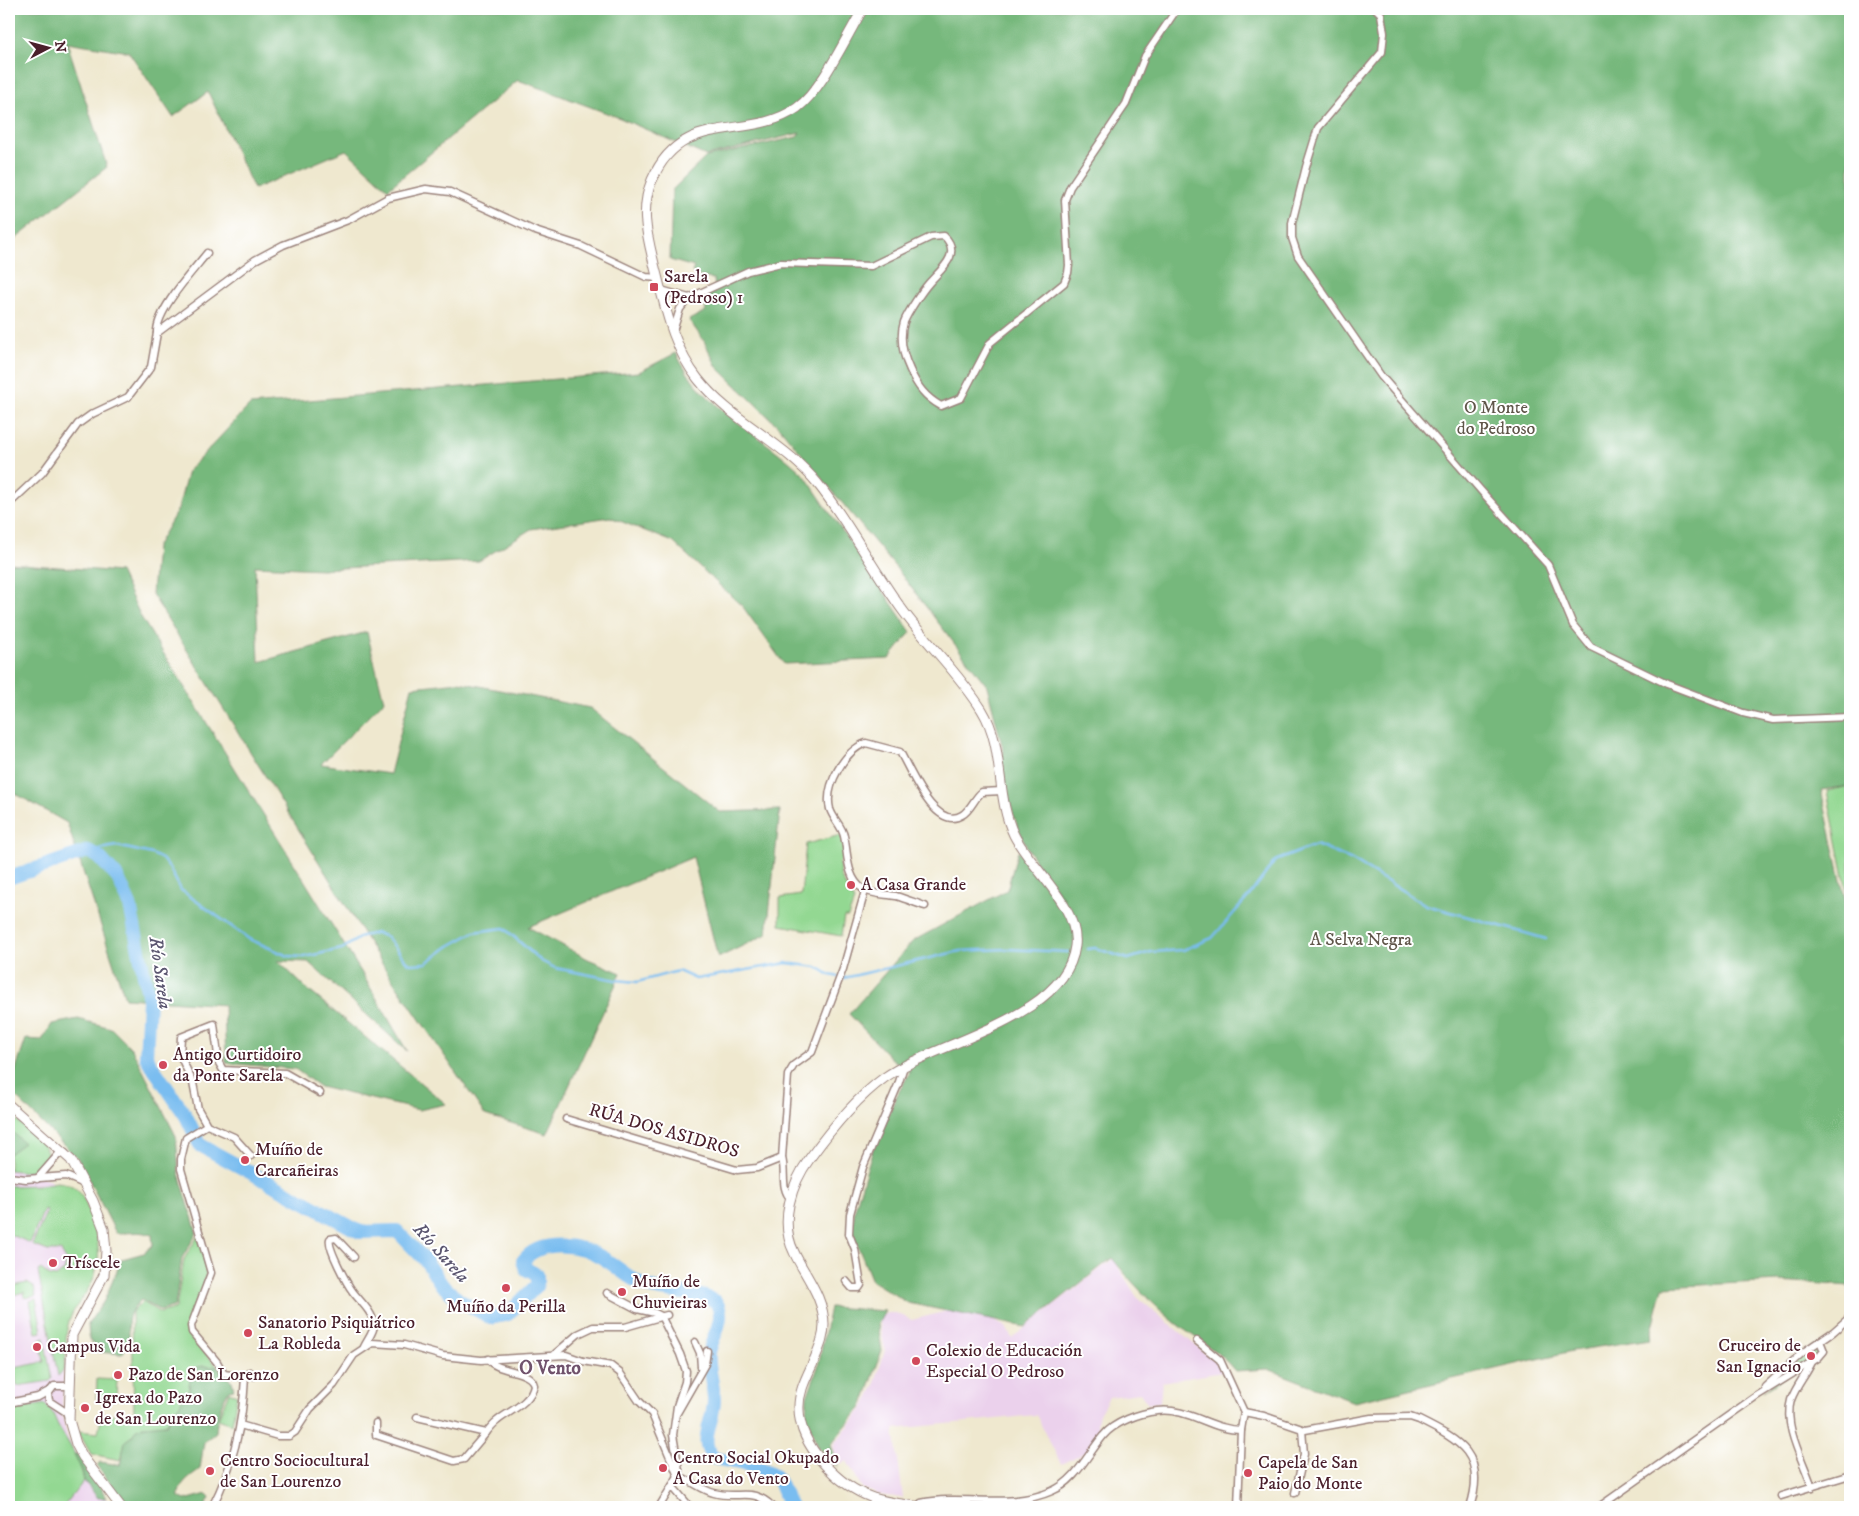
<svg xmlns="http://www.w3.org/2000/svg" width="1859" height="1516" font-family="'IM FELL DW Pica',serif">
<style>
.built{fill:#ebd1ec}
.green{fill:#93d892;stroke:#6e7c5e}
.forest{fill:#76b87c;stroke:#606c54}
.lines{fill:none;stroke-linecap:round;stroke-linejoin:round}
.stream{stroke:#7abdf0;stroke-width:2.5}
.river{stroke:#7abdf0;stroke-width:14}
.street-casing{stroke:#9c847d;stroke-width:9}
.secondary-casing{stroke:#9c847d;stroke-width:11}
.street{stroke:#fff;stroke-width:6}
.secondary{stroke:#fff;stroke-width:9}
.poi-dot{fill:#d1495b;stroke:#fff;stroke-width:2}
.labels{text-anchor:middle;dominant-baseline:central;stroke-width:4;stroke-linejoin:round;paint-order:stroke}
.poi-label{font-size:18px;fill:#4a1f2b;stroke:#fff;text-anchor:start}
.park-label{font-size:18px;fill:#60564a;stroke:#fff}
.street-label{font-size:18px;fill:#4a1f2b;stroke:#fff}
.water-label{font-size:19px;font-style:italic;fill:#5b5670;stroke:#fff}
.neighbourhood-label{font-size:19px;font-weight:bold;fill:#70526c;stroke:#fff}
</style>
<rect width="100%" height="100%" fill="#fff"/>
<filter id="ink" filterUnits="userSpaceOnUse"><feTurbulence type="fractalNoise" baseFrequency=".02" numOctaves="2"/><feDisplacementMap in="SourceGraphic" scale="10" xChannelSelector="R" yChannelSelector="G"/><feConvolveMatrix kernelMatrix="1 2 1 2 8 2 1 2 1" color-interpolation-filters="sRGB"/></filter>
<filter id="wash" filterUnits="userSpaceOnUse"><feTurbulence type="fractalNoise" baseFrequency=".0096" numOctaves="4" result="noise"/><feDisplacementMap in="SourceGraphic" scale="20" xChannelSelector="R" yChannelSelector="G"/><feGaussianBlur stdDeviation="1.12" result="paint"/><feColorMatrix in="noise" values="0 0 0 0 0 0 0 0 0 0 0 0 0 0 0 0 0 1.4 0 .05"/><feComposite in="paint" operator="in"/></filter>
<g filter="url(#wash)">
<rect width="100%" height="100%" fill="#efe8cf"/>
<g class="built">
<path d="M9,1157L81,1199L65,1325L62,1416L68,1438L79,1459L111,1507H9Z"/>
<path d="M1113,1259L1137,1297L1218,1364L1223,1372L1162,1382L1160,1402L1148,1404L1140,1393L1109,1397L1099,1414L1097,1423L1099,1430L1096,1442L1088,1451L1061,1464L1036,1415L894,1429L903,1498L880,1495L862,1488L847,1461L838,1464L833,1445L864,1407L874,1386L885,1350L879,1318L887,1313H896L912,1320L951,1310L977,1313L1006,1327L1012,1338Z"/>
</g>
<g class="green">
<path d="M1850,786V907L1827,791Z"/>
<path d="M841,835L845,854L839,863L841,877L854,901L848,917H844L841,936L780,925V898L801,895L806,844Z"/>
<path d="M9,1114L43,1142L49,1157L43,1168L28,1172L9,1170Z"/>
<path d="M57,1182C74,1183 82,1192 87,1207C99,1236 105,1263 87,1291C80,1302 71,1312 68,1325C63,1340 71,1366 58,1376L38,1271L41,1269L50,1276L56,1277L64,1271L67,1261L61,1251H48L32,1245L47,1211L44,1210L30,1243L9,1234V1186L41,1185Z"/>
<path d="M198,1236L207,1267L203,1288L187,1326L201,1348L218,1367L190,1376L189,1390L166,1424C159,1426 153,1425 146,1426C133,1428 122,1449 120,1460L91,1454L78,1431L98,1433L102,1414L134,1415L132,1311L143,1302L160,1313L176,1308L184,1259Z"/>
<path d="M27,1283L34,1287L36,1296L25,1298L24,1292L9,1296V1287Z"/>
<path d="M36,1299L42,1332L36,1333L30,1301Z"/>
<path d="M44,1338L52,1379L50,1381L17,1386L14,1368L44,1362L40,1339Z"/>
<path d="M1815,1346H1818L1820,1350L1818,1355L1763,1391Z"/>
<path d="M97,1379L117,1380L116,1400L96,1399Z"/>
<path d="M229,1392L237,1395L232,1424L218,1419Z"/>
<path d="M45,1404C54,1411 54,1418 59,1427C69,1444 81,1461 84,1481L63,1507H9V1410Z"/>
</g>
<g class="forest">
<path d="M9,9H1850V786L1821,790L1850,921V1286L1779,1281L1663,1287L1650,1339L1572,1351L1354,1402L1268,1369L1235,1371C1219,1351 1198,1340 1178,1325C1153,1305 1132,1283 1112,1258L1025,1327L908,1303L872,1281L852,1232L855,1208L873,1149L896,1097L910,1072L892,1059L849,1014L913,941L1007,890L1018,851L1065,899C1022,852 1010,817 1001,755L1004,753L987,686L897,569L781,429L717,367L704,341L689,320L706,311L702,296L715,290L714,279L700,277L692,272L694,267L670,260L672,190L706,157L797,137L800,133L706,156L620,118L518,80L388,189L346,150L254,189L208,92L173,117L129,52L67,42L107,167L9,244Z"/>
<path d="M676,353C702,409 763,434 805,476L911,632L889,659L784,664L743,607L673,542L610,517L531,529L479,561L322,569L255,566L259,662L367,632L384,701L321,764L390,774L412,687L459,682L590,708L720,812L780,810L767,934L718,958L693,857L528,927L588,959L621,973L547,1134L485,1115L386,970L152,594L156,547L178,509L188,471L250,405L639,372Z"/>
<path d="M9,563L120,572L141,617L363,975L407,1051L308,962L278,961L307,989L446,1104L419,1110L320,1087L295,1069L226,1063L224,1005L125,998L67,823L9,790Z"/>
<path d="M78,1019L111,1028L132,1049L176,1136L179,1173L197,1233L182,1258L175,1306L161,1311L141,1300C125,1315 128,1321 130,1342L122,1354L98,1352L89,1339L88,1324L104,1301L122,1259L144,1253L153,1245L152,1235C140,1230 128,1234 116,1233L79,1160L9,1090L26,1039L42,1040L52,1024Z"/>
<path d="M9,1129L24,1143L9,1154Z"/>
<path d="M830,1307L885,1311L878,1324L882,1351L863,1405L831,1444L838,1467L819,1449L806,1416L807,1397L818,1367Z"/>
<path d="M203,1366L218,1367L226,1377L232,1381L234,1389L229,1390C221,1402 217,1418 216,1432L204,1442L200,1469C191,1476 178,1483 179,1497L185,1500L207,1494L210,1497L205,1507H128L97,1466L100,1462L120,1465L125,1441L132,1436L136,1429L144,1426L166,1424L189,1390L190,1375L194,1368Z"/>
<path d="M78,1453L107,1498H98L84,1481L82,1471L74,1455Z"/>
</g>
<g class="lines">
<g class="stream">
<path d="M88,851L117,846L152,854L162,859L170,869L181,890L249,939L288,956L304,957L342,949L362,936L377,933L387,937L407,962L411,964L426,963L449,946L474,932L504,928L541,961L555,968L616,980L637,982L678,971L696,979L787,963L817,967L830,975L844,978L960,951L1007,949L1068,952"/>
<path d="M1088,949L1095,948L1128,959L1151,952L1183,950L1212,938L1249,896L1275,861L1316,845L1352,860L1426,905L1546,939"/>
</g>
<path class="river" d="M9,878L88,851L99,857L118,878L130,905L149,1000L146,1057L186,1116L200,1145L360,1232L397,1231L426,1261L442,1285L459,1300L491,1318L508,1314L537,1285V1275L526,1269L523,1261C541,1238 580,1244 603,1258C618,1267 631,1281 648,1287C670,1294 695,1291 715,1301C728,1317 712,1336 709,1353C707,1368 714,1385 714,1400C714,1422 697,1442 714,1458C729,1462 768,1465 777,1479C782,1486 786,1499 791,1507"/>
</g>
</g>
<g filter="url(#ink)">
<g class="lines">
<g class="street-casing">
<g id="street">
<path d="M1376,9L1381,14L1384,33L1382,52L1318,128L1306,167L1292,223V238L1298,256L1381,376L1483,493L1548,565L1573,625L1591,647L1667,684L1743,713L1773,720L1850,717"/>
<path d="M661,290L689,298"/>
<path d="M673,331L680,309L689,298L748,271L781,263L871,266L931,237L944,236C963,254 940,270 929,283C922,291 908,312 904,322C899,338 903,355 910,370C917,386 925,397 941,406L961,398L990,343L1064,283L1068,273L1069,265L1065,200L1070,187L1126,104L1145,56L1177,9"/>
<path d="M157,333C156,310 193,271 207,253"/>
<path d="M9,504L42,473L78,424L92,414L128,397L151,367L157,333L255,260L283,245L348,220L388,198L426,189L450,192L535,231L581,246L646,277L658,278"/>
<path d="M925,906C916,903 906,899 896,896C887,894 871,895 863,889C846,878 848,853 844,836C842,826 833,819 830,809C824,786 845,750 866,743L900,752C910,769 935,832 962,815C971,810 974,798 982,792L1002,791"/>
<path d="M566,1119L737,1170L757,1168L782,1158"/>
<path d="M207,1125L186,1138L181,1159V1169L211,1273L191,1326L192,1332L217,1362L224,1374L245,1377"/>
<path d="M251,1156L234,1137L207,1125L198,1109L193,1083L180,1055L181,1037L214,1024L219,1063L223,1070L285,1073L320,1093"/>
<path d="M9,1177L26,1179L66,1176L84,1184"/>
<path d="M37,1179L58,1155L65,1153"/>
<path d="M791,1199C780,1189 786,1171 782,1158L788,1075L794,1065L812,1052L843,969L865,891"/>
<path d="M354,1257L336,1238L330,1239C327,1247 347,1284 353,1292C360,1301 373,1312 374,1325C374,1332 367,1340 364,1347"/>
<path d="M846,1281L852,1288H859L861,1285L855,1249L849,1234L850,1214L863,1167L898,1085L904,1066"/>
<path d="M607,1293L637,1309L655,1313L661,1316L680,1354L686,1371L685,1382L677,1406L673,1435L679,1470L678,1476L659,1507"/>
<path d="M1197,1341L1220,1360L1244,1412L1241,1430L1238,1507"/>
<path d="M695,1342L700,1353L701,1367"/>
<path d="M555,1354L578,1334L593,1327H625L667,1315"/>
<path d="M1812,1362C1806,1375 1796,1386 1791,1400C1783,1427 1804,1462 1812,1487"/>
<path d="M1765,1387L1802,1353L1833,1332L1850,1317"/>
<path d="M9,1403L38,1397L49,1391"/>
<path d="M1244,1412L1264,1416L1305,1430L1371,1418L1410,1417L1419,1420C1461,1441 1487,1455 1470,1507"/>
<path d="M677,1413L705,1364L707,1351"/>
<path d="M68,1417L66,1412L49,1401L48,1394L54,1386H69"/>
<path d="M417,1417L486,1433C489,1429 493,1424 497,1421C510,1410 530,1404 534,1385C531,1369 497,1373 488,1359"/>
<path d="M376,1423V1435L454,1461L464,1459L486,1433"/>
<path d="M240,1425L278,1436H289L295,1432L310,1409L334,1385L354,1355L372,1343L404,1345L443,1356L481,1360L566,1355L583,1361L611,1366L620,1373L639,1401L652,1414L678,1476"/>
<path d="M678,1476C691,1480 702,1490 714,1493C739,1500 752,1486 773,1507"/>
<path d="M672,1486L690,1507"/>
<path d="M1295,1493L1304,1454L1302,1430"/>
<path d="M1781,1496L1850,1475"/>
<path d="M919,1506L921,1503C964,1494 1009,1510 1052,1491C1076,1481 1087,1455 1103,1436C1114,1422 1140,1413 1157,1411C1188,1407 1211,1430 1241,1430"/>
<path d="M212,1507C233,1467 243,1422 245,1377L250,1372L254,1376"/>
<path d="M1599,1507L1755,1397L1818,1358L1824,1351L1820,1341"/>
</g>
</g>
<g class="secondary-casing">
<g id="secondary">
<path d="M863,9C846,37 822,90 797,108C748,142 682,109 652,180C639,211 648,238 655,268C665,306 673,348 698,379C731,421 784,442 818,484C849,523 872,568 901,608C926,643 959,673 982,710C1005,747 995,796 1014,835C1031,869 1080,907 1075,946C1066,1019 934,1042 884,1078C855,1099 831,1129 810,1158C791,1184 779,1222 794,1252C805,1276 824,1297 824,1325C824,1339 818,1350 813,1363C806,1378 798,1393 799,1410C800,1447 839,1486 873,1498C888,1503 905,1504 921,1507"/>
<path d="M9,1105L71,1160L93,1201L104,1229L106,1251L104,1275L72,1335L69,1420L76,1444L83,1457L121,1507"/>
</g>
</g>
<use href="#street" class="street"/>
<use href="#secondary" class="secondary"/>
</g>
</g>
<g class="poi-dot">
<rect x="649" y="282" width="10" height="10" rx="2.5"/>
<circle cx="851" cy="885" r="5"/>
<circle cx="163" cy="1065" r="5"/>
<circle cx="245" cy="1160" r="5"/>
<circle cx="53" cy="1263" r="5"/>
<circle cx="506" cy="1288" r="5"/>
<circle cx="622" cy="1292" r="5"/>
<circle cx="248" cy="1333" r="5"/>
<circle cx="37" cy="1347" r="5"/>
<circle cx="1811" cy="1356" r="5"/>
<circle cx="916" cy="1361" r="5"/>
<circle cx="118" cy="1375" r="5"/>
<circle cx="85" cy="1408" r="5"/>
<circle cx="663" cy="1468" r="5"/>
<circle cx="210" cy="1471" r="5"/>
<circle cx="1248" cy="1473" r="5"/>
</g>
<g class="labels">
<g class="poi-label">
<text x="664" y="277">Sarela<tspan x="664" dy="21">(Pedroso) 1</tspan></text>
<text x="861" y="885">A Casa Grande</text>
<text x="173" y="1055">Antigo Curtidoiro<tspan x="173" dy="21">da Ponte Sarela</tspan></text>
<text x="255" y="1150">Muíño de<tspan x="255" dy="21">Carcañeiras</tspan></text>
<text x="63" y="1263">Tríscele</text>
<text x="632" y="1282">Muíño de<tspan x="632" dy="21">Chuvieiras</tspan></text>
<text x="506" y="1307" text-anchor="middle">Muíño da Perilla</text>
<text x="258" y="1323">Sanatorio Psiquiátrico<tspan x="258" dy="21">La Robleda</tspan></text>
<text x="1801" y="1346" text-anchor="end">Cruceiro de<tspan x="1801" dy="21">San Ignacio</tspan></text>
<text x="47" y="1347">Campus Vida</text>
<text x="926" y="1351">Colexio de Educación<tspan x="926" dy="21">Especial O Pedroso</tspan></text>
<text x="128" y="1375">Pazo de San Lorenzo</text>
<text x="95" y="1398">Igrexa do Pazo<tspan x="95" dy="21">de San Lourenzo</tspan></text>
<text x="673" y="1458">Centro Social Okupado<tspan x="673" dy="21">A Casa do Vento</tspan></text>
<text x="220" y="1461">Centro Sociocultural<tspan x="220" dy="21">de San Lourenzo</tspan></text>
<text x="1258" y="1463">Capela de San<tspan x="1258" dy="21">Paio do Monte</tspan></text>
</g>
<g class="park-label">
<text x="1496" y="408">O Monte<tspan x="1496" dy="21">do Pedroso</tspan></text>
<text x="1361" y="940">A Selva Negra</text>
</g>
<g class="street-label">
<text transform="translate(664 1131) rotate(16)">RÚA DOS ASIDROS</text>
</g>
<g class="water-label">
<text transform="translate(160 973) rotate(82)">Río Sarela</text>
<text transform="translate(441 1253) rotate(48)">Río Sarela</text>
</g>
<g class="neighbourhood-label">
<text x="550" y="1368">O Vento</text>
</g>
</g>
<rect width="1859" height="1516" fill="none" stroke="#fff" stroke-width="30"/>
<g transform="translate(48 48) rotate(84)" stroke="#ffffff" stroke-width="4" paint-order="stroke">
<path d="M0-4L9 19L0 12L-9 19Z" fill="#4a1f2b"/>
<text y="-8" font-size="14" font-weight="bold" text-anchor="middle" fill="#4a1f2b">N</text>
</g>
</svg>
